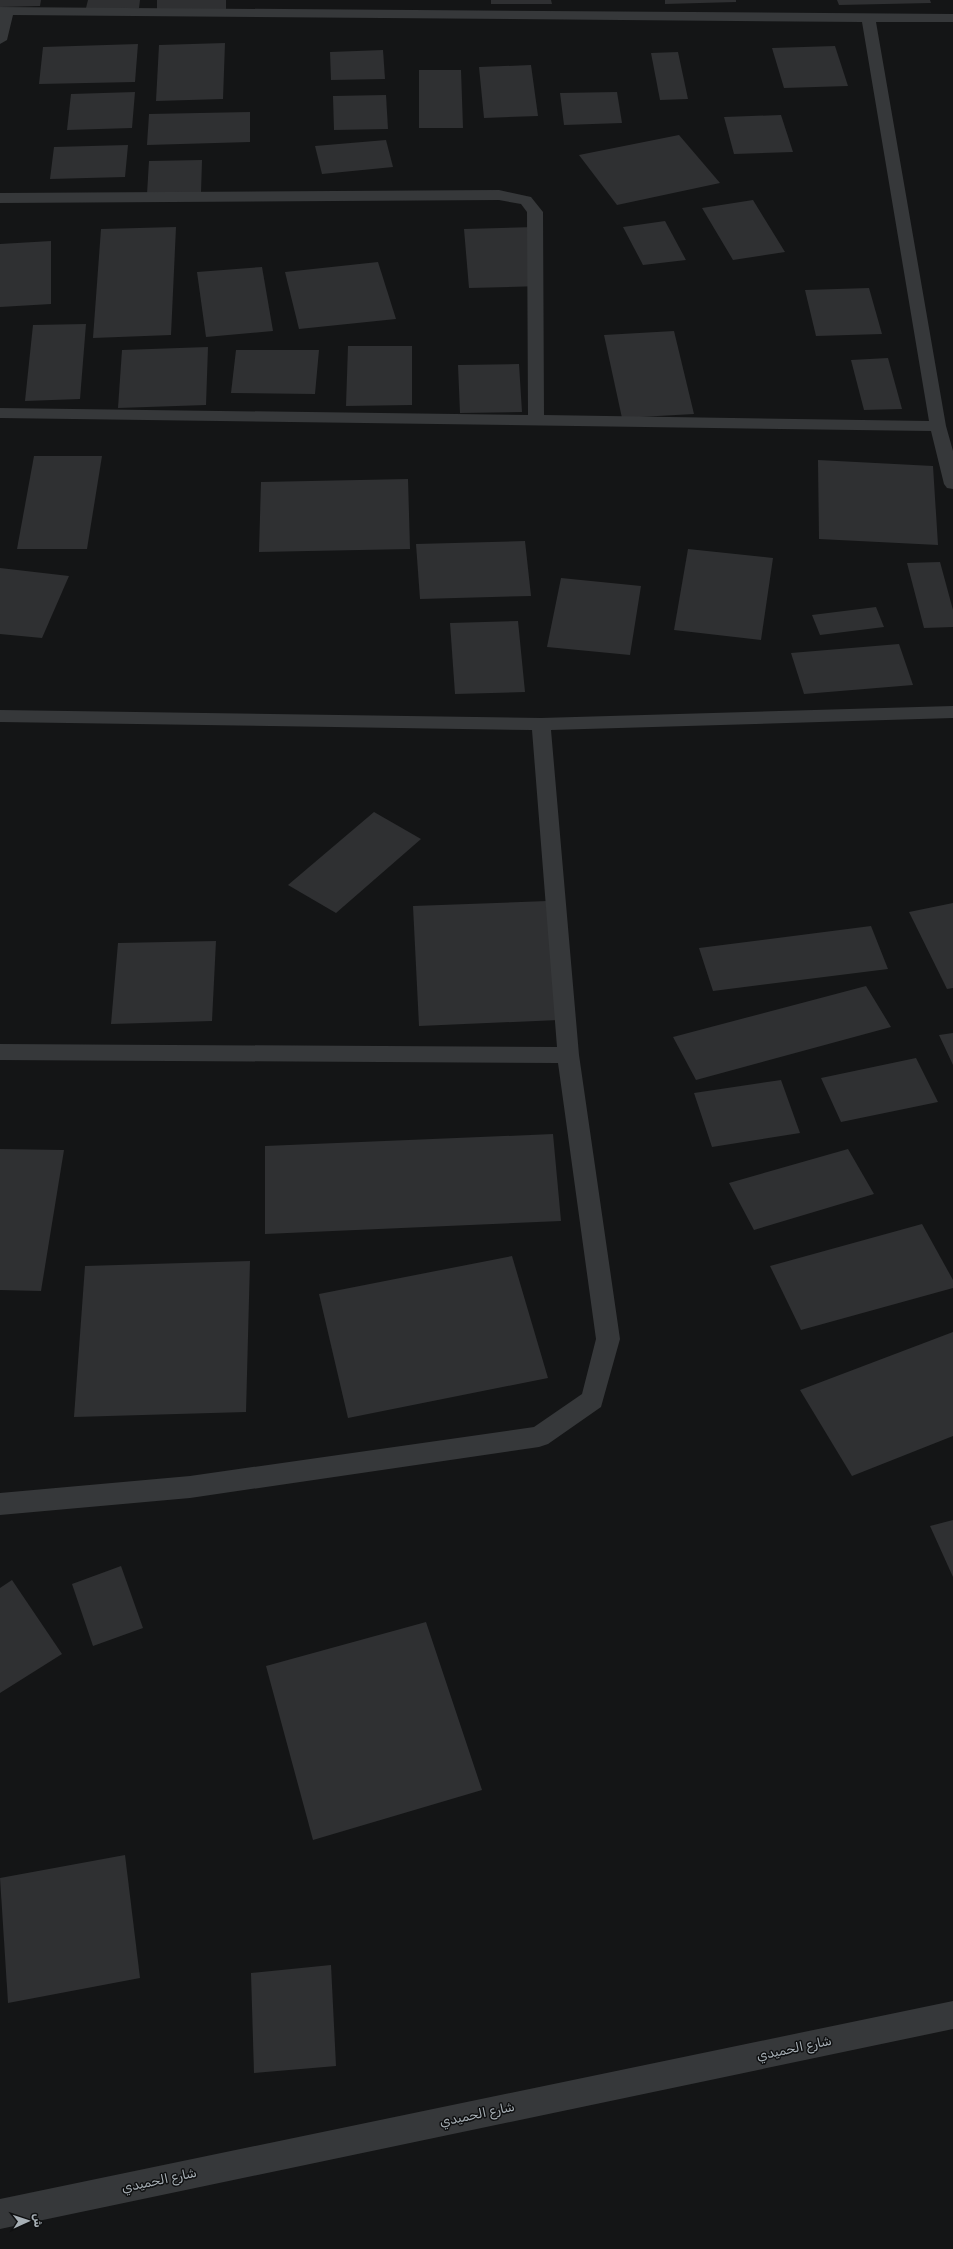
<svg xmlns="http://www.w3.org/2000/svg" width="953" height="2249" font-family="Rubik,Vazirmatn,sans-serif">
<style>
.building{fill:#2f3032}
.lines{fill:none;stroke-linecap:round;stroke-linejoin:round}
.minor{fill:#36383a;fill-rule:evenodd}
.tertiary{fill:#36383a;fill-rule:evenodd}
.labels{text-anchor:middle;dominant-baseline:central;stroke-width:3;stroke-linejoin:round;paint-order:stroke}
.near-street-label{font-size:13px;fill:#a7afb5;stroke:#0f1011}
</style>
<rect width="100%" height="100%" fill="#141516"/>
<g class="building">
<path d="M0,0H41L40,6L0,7Z"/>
<path d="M88,0H140L139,8H86Z"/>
<path d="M157,0H226V9L157,11Z"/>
<path d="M491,0H551L552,4H491Z"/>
<path d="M665,0H736V2L665,4Z"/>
<path d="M837,0H930L931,3L839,5Z"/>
<path d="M225,43L223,99L156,101L159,45Z"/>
<path d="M138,44L135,82L39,84L43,47Z"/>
<path d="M835,46L848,86L784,88L772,48Z"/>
<path d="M383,50L385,79L331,80L330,52Z"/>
<path d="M678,52L688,99L660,100L651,53Z"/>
<path d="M531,65L538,116L484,118L479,67Z"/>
<path d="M419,70H461L463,128H419Z"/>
<path d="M135,92L132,128L67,130L71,94Z"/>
<path d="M617,92L622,123L564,125L560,93Z"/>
<path d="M386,95L388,129L334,130L333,96Z"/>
<path d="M250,112V142L147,145L149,114Z"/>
<path d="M781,115L793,152L734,154L724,117Z"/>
<path d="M679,135L720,183L617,205L579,155Z"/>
<path d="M386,140L393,167L322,174L315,146Z"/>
<path d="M128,145L125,177L50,179L54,147Z"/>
<path d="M202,160L201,193L147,194L149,161Z"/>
<path d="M753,200L785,252L733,260L702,208Z"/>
<path d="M665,221L686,260L643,265L623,227Z"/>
<path d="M176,227L171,335L93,338L101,229Z"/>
<path d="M535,227L542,286L469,288L464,229Z"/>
<path d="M51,241V304L0,307V244Z"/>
<path d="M378,262L396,319L299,329L285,272Z"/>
<path d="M262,267L273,331L206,337L197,272Z"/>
<path d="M869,288L882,334L816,336L805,290Z"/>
<path d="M86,324L80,399L25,401L33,325Z"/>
<path d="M674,331L694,414L622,418L604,335Z"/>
<path d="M348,346H412V405L346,406Z"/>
<path d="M208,347L206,405L118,408L122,350Z"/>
<path d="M236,350H319L315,394L231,393Z"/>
<path d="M888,358L902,409L864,410L851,360Z"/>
<path d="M519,364L522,412L460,413L458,365Z"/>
<path d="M34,456H102L87,549H17Z"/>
<path d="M818,460L933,466L938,545L819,539Z"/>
<path d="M408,479L410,549L259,552L261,482Z"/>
<path d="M525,541L531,596L420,599L416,544Z"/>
<path d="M688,549L773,558L761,640L674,630Z"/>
<path d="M940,562L953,610V627L924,628L907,563Z"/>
<path d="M0,568L69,576L42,638L0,634Z"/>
<path d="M561,578L641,586L630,655L547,647Z"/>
<path d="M876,607L884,627L820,635L812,615Z"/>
<path d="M518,621L525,692L455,694L450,623Z"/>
<path d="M899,644L913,685L804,694L791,653Z"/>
<path d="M374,812L421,839L336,913L288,885Z"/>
<path d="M547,901L559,1020L419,1026L413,906Z"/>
<path d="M953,903V988L947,989L909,912Z"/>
<path d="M871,926L888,969L713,991L699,948Z"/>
<path d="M216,941L212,1021L111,1024L118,943Z"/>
<path d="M866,986L891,1027L696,1080L673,1037Z"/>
<path d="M953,1033V1065L939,1035Z"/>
<path d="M916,1058L938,1102L841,1122L821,1078Z"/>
<path d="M781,1080L800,1133L712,1147L694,1093Z"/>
<path d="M553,1134L561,1221L265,1234V1146Z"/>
<path d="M0,1149L64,1150L41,1291L0,1290Z"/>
<path d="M848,1149L874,1194L754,1230L729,1183Z"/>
<path d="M922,1224L953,1280V1288L801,1330L770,1266Z"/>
<path d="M512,1256L548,1378L348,1418L319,1294Z"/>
<path d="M250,1261L246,1412L74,1417L85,1266Z"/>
<path d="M953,1332V1436L852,1476L800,1390Z"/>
<path d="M953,1520V1577L930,1526Z"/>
<path d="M121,1566L143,1628L93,1646L72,1584Z"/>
<path d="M12,1580L62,1654L0,1693V1588Z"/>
<path d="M426,1622L482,1790L313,1840L266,1666Z"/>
<path d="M125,1855L140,1978L8,2003L0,1878Z"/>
<path d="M331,1965L336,2066L254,2073L251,1973Z"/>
</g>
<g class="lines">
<g class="minor">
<path d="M0,7L953,14V22H876L946,426L953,451V489L947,488L944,484L931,431L0,418V408L528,415L527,212L521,204L499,200L0,203V193L499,190L531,197L543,212L544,415L929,421L862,22L13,15L7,40L0,44Z"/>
<path d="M953,706V718L551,730L579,1055L620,1339L601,1407L548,1444L539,1447L190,1498L0,1515V1493L190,1476L534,1427L582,1394L596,1339L558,1063L0,1060V1044L557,1047L532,730L0,722V710L541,718Z"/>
</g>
<path class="tertiary" d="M953,2001V2029L0,2229V2199Z"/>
</g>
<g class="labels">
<g class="near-street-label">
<text transform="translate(794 2048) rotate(-12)">شارع الحميدي</text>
<text transform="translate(477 2114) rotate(-12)">شارع الحميدي</text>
<text transform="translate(159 2180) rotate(-12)">شارع الحميدي</text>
</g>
</g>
<g transform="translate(28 2221) rotate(87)" stroke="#0f1011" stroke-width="3" paint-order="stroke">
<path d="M0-3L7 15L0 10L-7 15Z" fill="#a7afb5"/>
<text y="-6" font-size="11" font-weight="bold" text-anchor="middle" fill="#a7afb5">ش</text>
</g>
</svg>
